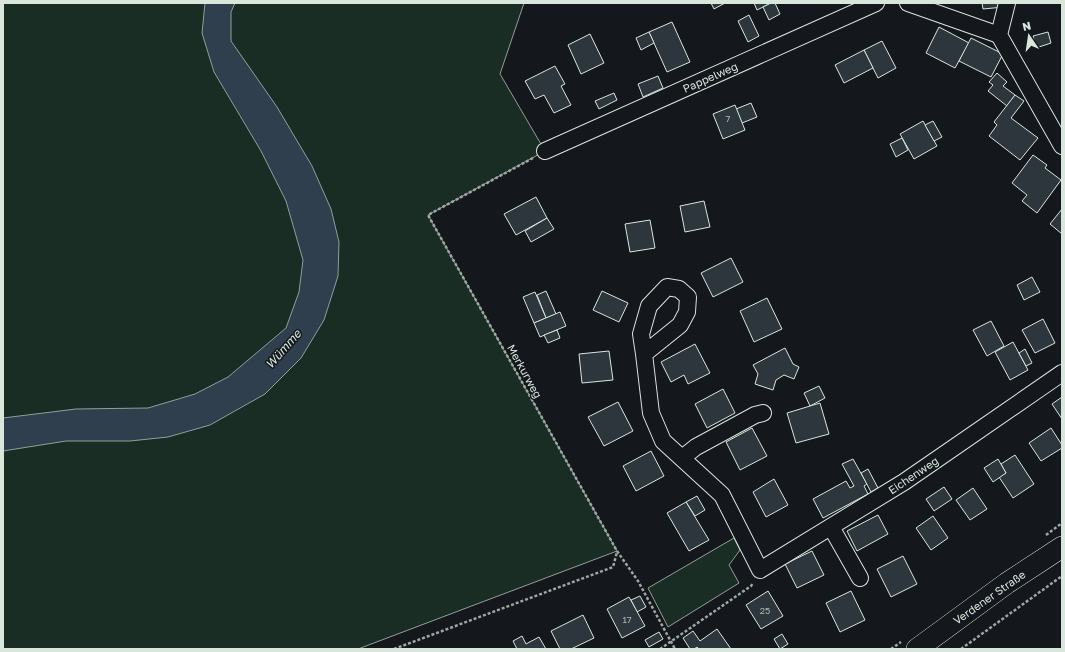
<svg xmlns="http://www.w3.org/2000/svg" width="1065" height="652" font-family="'Golos Text',sans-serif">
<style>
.green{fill:#1a2d24;stroke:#939e99}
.water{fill:#2f3f4d;stroke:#939e99}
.building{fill:#2c363c;stroke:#d8e6dc}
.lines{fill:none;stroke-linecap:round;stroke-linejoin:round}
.minor-casing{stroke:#d8e6dc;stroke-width:18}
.major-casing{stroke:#d8e6dc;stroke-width:22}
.path{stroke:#9da8a2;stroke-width:2.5;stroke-dasharray:3 2;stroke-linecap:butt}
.minor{stroke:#14181c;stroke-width:16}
.major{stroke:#14181c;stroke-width:21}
.labels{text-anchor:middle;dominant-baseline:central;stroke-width:3;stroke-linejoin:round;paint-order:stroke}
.number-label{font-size:9px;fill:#adbab4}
.street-label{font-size:11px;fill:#d8e6dc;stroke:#14181c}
.water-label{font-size:12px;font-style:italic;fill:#d8e6dc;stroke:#14181c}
</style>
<rect width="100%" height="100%" fill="#14181c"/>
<g class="green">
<path d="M3,3H524L500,74L545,151L428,215L617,551L358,649H3Z"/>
<path d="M734,538L740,550L729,565L739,583L668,627L648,588Z"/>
</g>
<path class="water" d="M205,3H235L231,12V41L277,107L312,166L331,209L339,242L338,276L324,320L301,358L265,394L210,425L168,437L130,441H66L3,451V418L76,409L148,408L195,394L228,377L286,328L299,292L303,260L286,201L261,151L214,72L202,33Z"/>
<g class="building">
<path d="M711,3H725L714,9Z"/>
<path d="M754,3H771L757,10Z"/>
<path d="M771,3H775L780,14L769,20L763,7Z"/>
<path d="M982,3H1003L1004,7L983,9Z"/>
<path d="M749,15L759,36L748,42L738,21Z"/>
<path d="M672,22L690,62L667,72L649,32Z"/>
<path d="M939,27L969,43L955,68L926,53Z"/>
<path d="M649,32L654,43L641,50L636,38Z"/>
<path d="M1048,32L1051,43L1036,48L1033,36Z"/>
<path d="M590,34L604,63L581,74L568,45Z"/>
<path d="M971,38L1003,54L991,77L959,61Z"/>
<path d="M882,41L896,68L878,78L864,50Z"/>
<path d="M864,50L873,68L844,83L835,65Z"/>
<path d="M555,66L565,84L561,86L571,105L554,113L544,95L535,99L525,81Z"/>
<path d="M997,73L1007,82L1003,86L1015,95L1007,106L988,91L993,85L989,82Z"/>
<path d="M658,76L663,88L643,97L638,84Z"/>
<path d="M614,93L617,100L599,109L595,101Z"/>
<path d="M1015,95L1024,101L1011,118L1038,138L1020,160L989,136L997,125L994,122Z"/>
<path d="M751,103L757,117L742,123L736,109Z"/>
<path d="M735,105L745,130L723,139L713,114Z"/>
<path d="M923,121L937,146L914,159L900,134Z"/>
<path d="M933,121L942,137L934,141L925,125Z"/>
<path d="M902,138L908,150L896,157L890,144Z"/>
<path d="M1033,155L1047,165L1045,168L1061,180L1037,213L1022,201L1027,195L1012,183Z"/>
<path d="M536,197L547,218L516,235L504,214Z"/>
<path d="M704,201L710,227L685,232L680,206Z"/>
<path d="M1062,209V234L1050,224Z"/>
<path d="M547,218L554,229L531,242L525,231Z"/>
<path d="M650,220L655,248L630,252L625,224Z"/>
<path d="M731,258L743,282L713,297L701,273Z"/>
<path d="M1032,277L1040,292L1024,300L1017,285Z"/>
<path d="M546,291L556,314L546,318L537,295Z"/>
<path d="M602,291L628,303L619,322L593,310Z"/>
<path d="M535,292L546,318L534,323L523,297Z"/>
<path d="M767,298L782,329L754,342L740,311Z"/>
<path d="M560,312L566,326L540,337L534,323Z"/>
<path d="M1043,319L1055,343L1035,353L1022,330Z"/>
<path d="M991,321L1004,346L987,356L973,330Z"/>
<path d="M557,330L560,338L548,343L544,335Z"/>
<path d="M1013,342L1028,370L1010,380L995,352Z"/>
<path d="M695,344L710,373L688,384L684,375L671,382L661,362Z"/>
<path d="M785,348L793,364L799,367L794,379L784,375L776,380L773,390L755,384L758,374L753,365Z"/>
<path d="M1025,349L1032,363L1026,366L1019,353Z"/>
<path d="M609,351L613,380L582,383L579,354Z"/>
<path d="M819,386L825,398L810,406L804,393Z"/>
<path d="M723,389L735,413L707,428L695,404Z"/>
<path d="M1062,397V419L1052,404Z"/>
<path d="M618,402L633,431L604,446L588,417Z"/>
<path d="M820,403L829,434L796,443L787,413Z"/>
<path d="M752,428L767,456L740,470L726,442Z"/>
<path d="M1051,428L1062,445V448L1041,461L1029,443Z"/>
<path d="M651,451L664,476L636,491L623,466Z"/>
<path d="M1015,455L1034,484L1013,498L999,477L1006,473L1001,464Z"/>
<path d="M853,459L867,484L864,486L868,494L823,518L813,499L846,481L850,488L854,486L842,464Z"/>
<path d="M998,459L1006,473L993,482L984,468Z"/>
<path d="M868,469L878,488L871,492L861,473Z"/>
<path d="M774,479L788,505L766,517L753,492Z"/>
<path d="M944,487L952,499L934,511L926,499Z"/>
<path d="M973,488L987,509L970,520L956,500Z"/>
<path d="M697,496L705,510L695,516L686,502Z"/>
<path d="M686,502L709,540L689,551L667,513Z"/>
<path d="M878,515L888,534L857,551L847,531Z"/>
<path d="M933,516L948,538L931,550L916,528Z"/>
<path d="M812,551L824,575L797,588L785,564Z"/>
<path d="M903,556L917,584L891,597L877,569Z"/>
<path d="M768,591L783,616L761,629L746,605Z"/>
<path d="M851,591L865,620L840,632L826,603Z"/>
<path d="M640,596L646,607L637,612L631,600Z"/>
<path d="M629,597L645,626L622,638L607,609Z"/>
<path d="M583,615L594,638L571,649H560L551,631Z"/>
<path d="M717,629L731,649H699L697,647L694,649H690L683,638L693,631L700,641Z"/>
<path d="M659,632L663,639L649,647L645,640Z"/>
<path d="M782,634L788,644L780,649L774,639Z"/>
<path d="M522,636L526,644L539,637L546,649H517L513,641Z"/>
</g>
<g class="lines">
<g class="minor-casing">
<g id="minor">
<path d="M908,3L999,35"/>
<path d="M1007,3L999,35L1062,146"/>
<path d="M545,151L876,3"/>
<path d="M644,354L641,334L649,306L667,287L679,289L688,297L687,312L680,325L644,354L651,413L663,441L722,495L760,570L904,482L1062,373"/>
<path d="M682,458L696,447L755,415L763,413"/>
<path d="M831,527L860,578"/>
</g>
</g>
<g class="major-casing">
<path id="major" d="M917,649L1007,583L1062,547"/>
</g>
<g class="path">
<path d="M533,158L428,215L617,551L638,581L675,649"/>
<path d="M1046,535L1062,523"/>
<path d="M394,649L613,567L617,552"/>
<path d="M660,649L751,586L753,583"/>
<path d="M891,649L901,642"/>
<path d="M961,649L1062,576"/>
</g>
<use href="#minor" class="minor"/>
<use href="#major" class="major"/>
</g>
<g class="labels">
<g class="number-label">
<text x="728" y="118">7</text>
<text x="765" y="610">25</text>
<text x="627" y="619">17</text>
</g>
<g class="street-label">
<text transform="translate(710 77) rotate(-24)">Pappelweg</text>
<text transform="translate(525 371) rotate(61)">Merkurweg</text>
<text transform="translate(913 475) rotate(-34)">Eichenweg</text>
<text transform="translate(989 597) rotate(-35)">Verdener Straße</text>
</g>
<g class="water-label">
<text transform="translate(283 349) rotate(-49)">Wümme</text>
</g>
</g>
<rect width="1065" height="652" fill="none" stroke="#d8e6dc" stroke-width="8"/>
<g transform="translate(1029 36) rotate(347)" stroke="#14181c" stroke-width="3" paint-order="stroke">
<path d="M0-3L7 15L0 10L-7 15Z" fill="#d8e6dc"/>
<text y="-6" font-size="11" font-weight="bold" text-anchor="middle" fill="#d8e6dc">N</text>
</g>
</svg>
